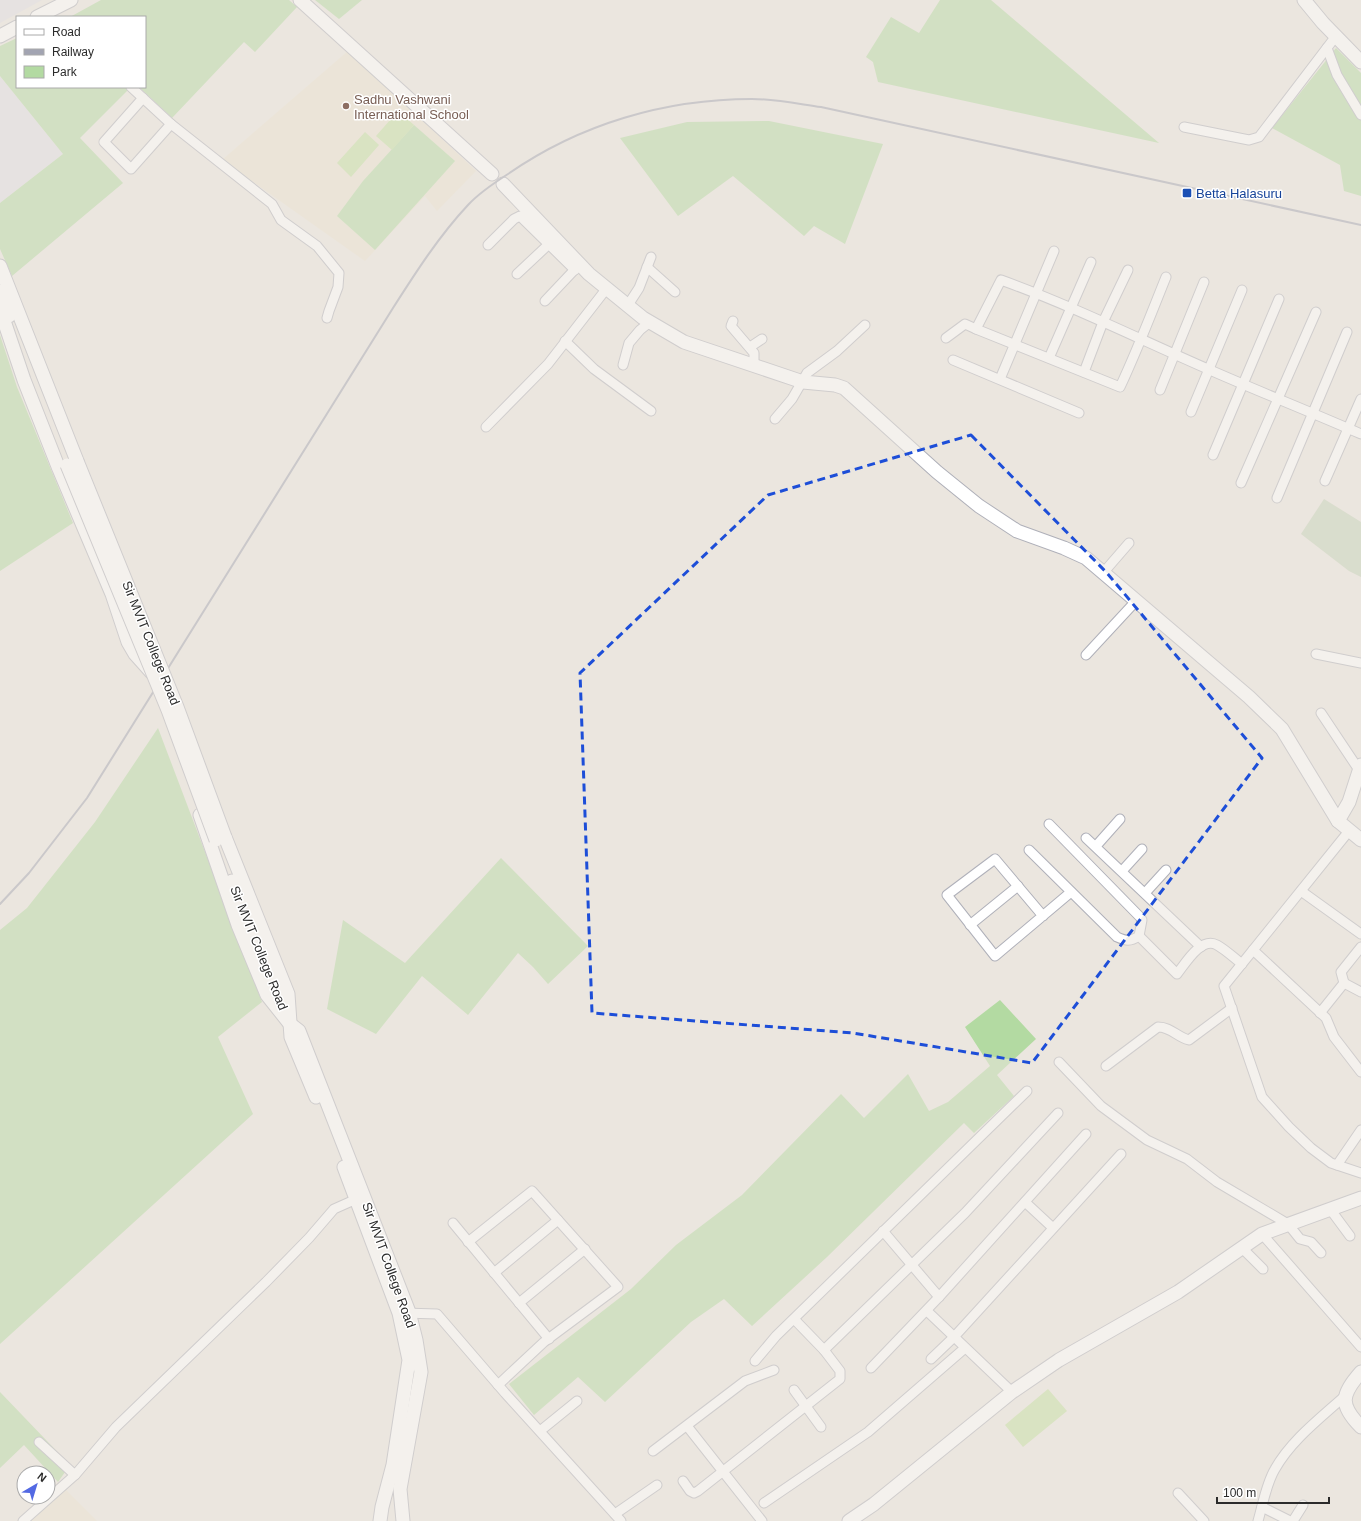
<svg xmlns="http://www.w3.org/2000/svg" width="1361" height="1521" font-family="Helvetica,sans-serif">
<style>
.industrial{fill:#e0dee4}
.education{fill:#eae3d0}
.green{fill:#b3daa2}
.cemetery{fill:#c4d2b8}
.pitch{fill:#c3e09f}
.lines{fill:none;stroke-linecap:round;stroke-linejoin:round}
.street-casing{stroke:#afb0b9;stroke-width:11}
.secondary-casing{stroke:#afb0b9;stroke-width:15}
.street{stroke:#fff;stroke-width:9}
.secondary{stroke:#fff;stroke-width:13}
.rail{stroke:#a2a4b2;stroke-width:2}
.secondary-bridge-casing{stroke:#afb0b9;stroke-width:15;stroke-linecap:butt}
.secondary-bridge{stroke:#fff;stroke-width:13}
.marked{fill:none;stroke:#1d4ed8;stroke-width:3;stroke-dasharray:8 5;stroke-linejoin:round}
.education-dot{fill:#8d6e63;stroke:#fff;stroke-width:1.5}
.transit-dot{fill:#1a4fb4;stroke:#fff;stroke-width:1.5}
.labels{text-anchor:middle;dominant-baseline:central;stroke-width:3;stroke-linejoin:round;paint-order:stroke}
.education-label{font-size:13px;fill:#785e54;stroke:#fff;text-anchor:start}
.transit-label{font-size:13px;fill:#164399;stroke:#fff;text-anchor:start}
.street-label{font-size:13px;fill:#2b2b2b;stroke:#fff}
</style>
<rect width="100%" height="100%" fill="#ebe6df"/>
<g class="industrial">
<path d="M0,0H42L0,23Z"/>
<path d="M0,76L63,154L0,203Z"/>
</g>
<g class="education">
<path d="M348,51L476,171L437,211L425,196L365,261L222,160Z"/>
<path d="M58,1482L97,1521H17L42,1497H48V1492Z"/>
</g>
<g class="green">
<path d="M101,0H289L297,7L255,52L244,42L172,118L139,87H145V17H70Z"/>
<path d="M315,0H362L339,19Z"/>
<path d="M940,0H991L1159,143L878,82L873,62L866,57L891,17L919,33Z"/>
<path d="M17,38V87H125L128,90L80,138L123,183L12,276L0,249V203L63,154L0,76V46Z"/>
<path d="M1336,48L1361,73V196L1344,191L1340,165L1272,128Z"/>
<path d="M769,121L883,144L845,244L814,226L804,236L733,176L678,216L620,138L687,122Z"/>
<path d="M414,125L455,161L375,250L337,216L363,181Z"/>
<path d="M0,335L17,387L73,523L0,571Z"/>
<path d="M158,728L262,1002L218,1037L253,1114L0,1344V930L27,908L95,822Z"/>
<path d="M501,858L588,946L548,984L533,967L518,953L468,1015L422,976L376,1034L327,1009L343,920L405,963Z"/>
<path d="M1000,1000L1036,1039L997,1075L1014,1096L974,1133L964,1123L827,1257L752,1326L724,1299L691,1322L605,1402L578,1377L534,1415L509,1384L631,1289L676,1245L742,1195L841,1094L864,1118L908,1074L929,1111L948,1102L990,1066L965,1027Z"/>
<path d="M0,1392L70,1465L58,1482L24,1445L0,1468Z"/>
</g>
<path class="cemetery" d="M1324,499L1361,522V577L1349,571L1301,534Z"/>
<g class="pitch">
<path d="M398,111L414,125L392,150L376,136Z"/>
<path d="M365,132L379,145L351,177L337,163Z"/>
<path d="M1048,1389L1067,1411L1023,1447L1005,1425Z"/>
</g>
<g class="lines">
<g class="street-casing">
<g id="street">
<path d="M1327,48L1337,75L1361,115"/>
<path d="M131,87L171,124L272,204L281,220L317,246L339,273L338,287L329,311L327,318"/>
<path d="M143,98L104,142L131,169L171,124"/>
<path d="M1184,127L1249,140L1259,137L1336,36"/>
<path d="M488,245L514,219L520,216L575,270"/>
<path d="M647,267L675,292"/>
<path d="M517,274L549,244"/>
<path d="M1166,277C1151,314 1137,351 1120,387L976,329L1001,280C1073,306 1141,340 1210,370C1260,392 1311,412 1361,434"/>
<path d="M545,301L579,265"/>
<path d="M628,305L639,288L651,257"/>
<path d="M733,321L731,326L754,353V365"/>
<path d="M946,338L965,324L976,329"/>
<path d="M565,341L594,369L651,411"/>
<path d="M750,347L762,339"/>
<path d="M1049,358L1091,262"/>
<path d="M953,360L1079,413"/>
<path d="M623,365L629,343L640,330L650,322"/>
<path d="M1084,372L1103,322L1128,270"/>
<path d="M1000,379L1054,251"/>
<path d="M1160,390L1204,282"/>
<path d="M1191,412L1242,290"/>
<path d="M775,419L792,399L807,373L837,351L865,325"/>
<path d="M486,427L548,364L607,288"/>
<path d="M1213,455L1279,299"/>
<path d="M1325,481L1361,399"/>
<path d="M1241,483L1316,312"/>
<path d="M1277,498L1347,332"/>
<path d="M1103,573L1129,543"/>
<path d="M1316,654L1361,663"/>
<path d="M1086,655L1136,601"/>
<path d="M1321,713L1359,770"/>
<path d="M1349,831L1224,986L1262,1097L1289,1127L1311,1148L1331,1163L1361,1173"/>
<path d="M1086,838L1201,947"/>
<path d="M1096,846L1120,819"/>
<path d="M1029,850L1117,937C1126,941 1130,942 1139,936L1142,920L1140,917L1049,824"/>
<path d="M1122,871L1142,849"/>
<path d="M1301,891L1361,934"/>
<path d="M1145,893L1166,870"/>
<path d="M1043,916L995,859L947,895L995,956L1071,892"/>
<path d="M970,925L1018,886"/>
<path d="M1139,936L1177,974C1185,964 1201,936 1217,945C1226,950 1234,958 1242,964"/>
<path d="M1253,950L1326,1018L1334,1037L1361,1072"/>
<path d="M1344,983L1361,992"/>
<path d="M1320,1013L1344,983L1341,972L1361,947"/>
<path d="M1059,1062L1101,1106L1147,1140L1187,1159L1217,1182L1288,1224L1300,1239L1311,1242L1321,1253"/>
<path d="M1106,1066L1158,1027C1171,1027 1177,1037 1189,1040L1232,1008"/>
<path d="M1337,1165L1361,1130"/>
<path d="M1025,1202L1053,1228"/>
<path d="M1330,1209L1350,1236"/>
<path d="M453,1223L549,1339"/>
<path d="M883,1231L939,1297"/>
<path d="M1262,1234L1361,1347"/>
<path d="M468,1242L532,1191L618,1287L544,1342L498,1385"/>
<path d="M1242,1248L1263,1269"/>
<path d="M494,1273L558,1220"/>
<path d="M519,1303L585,1249"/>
<path d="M927,1311L1012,1392"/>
<path d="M404,1313L437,1314L505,1393L621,1521"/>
<path d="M794,1319L824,1350L965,1213L1058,1113"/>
<path d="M931,1359L954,1337L1121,1154"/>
<path d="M755,1361L776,1336L1027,1091"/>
<path d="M871,1368L939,1297L1086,1134"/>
<path d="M794,1390L821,1427"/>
<path d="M687,1426L762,1521"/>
<path d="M540,1431L577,1401"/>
<path d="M39,1442L75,1475L116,1427L266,1282L309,1238L334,1209L361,1197"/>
<path d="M653,1451L745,1381L774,1370"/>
<path d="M683,1481L690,1491L694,1493L698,1491L840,1379V1371L824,1350"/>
<path d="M1178,1493L1204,1521"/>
<path d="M764,1503L868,1432L965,1348"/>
<path d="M1262,1507L1290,1521"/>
<path d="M615,1514L657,1485"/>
<path d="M23,1521L75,1475"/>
<path d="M1258,1521C1263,1504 1266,1484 1275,1469C1292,1439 1322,1417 1347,1394"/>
<path d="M1293,1521L1303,1505"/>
</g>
</g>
<g class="secondary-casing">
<g id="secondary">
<path d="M300,0L492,174"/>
<path d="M1304,0L1323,23L1361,62"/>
<path d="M37,17L71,0"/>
<path d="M0,36L17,27"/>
<path d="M503,184L589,274L643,318L684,342L803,382L835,385L844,388L937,472L979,506L1017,531L1064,548L1086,558L1249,697L1282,729L1338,821L1361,840"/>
<path d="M0,266L77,461"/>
<path d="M0,291L9,316"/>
<path d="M0,309L24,380L59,469L112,594L128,642L135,654L152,673"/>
<path d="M200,815L238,925L267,995L290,1024L299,1031L409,1312L416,1340L421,1372L400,1489L403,1521"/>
<path d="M1338,821L1349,802L1361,765"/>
<path d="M225,837L288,994L291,1037L316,1097"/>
<path d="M232,881L283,1008"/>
<path d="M344,1167L399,1313L409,1360L393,1465L382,1507L380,1521"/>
<path d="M1361,1372C1341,1395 1339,1405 1361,1427"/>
<path d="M849,1521L874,1504L1012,1392L1059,1360L1178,1292L1262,1234L1361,1198"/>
</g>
</g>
<use href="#street" class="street"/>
<use href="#secondary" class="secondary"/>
<path class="rail" d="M0,904L29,873L87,798L393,308C416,272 439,236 468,205C479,193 494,183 508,174C580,124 665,99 752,99C775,99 799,104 821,107L1361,225"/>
<g class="secondary-bridge-casing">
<g id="secondary-bridge">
<path d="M77,461L177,707L225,837"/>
<path d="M67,465L168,710L216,840"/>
</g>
</g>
<use href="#secondary-bridge" class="secondary-bridge"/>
</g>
<path d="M0 0H1361V1521H0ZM971,435L1107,573L1262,758L1032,1063L853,1033L592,1013L580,673L768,495Z" fill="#ebe6df" fill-opacity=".55" fill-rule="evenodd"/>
<path class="marked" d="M971,435L1107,573L1262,758L1032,1063L853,1033L592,1013L580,673L768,495Z"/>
<circle class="education-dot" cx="346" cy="106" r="4"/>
<rect class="transit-dot" x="1182" y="188" width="10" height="10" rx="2"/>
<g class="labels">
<g class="education-label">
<text x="354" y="99">Sadhu Vashwani<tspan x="354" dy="15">International School</tspan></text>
</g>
<g class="transit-label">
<text x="1196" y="193">Betta Halasuru</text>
</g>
<g class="street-label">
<text transform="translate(151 643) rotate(68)">Sir MVIT College Road</text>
<text transform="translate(259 948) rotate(68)">Sir MVIT College Road</text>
<text transform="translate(389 1265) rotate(70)">Sir MVIT College Road</text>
</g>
</g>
<rect x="16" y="16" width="130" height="72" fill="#ffffff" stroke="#aaaaaa"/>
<rect x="24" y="29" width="20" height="6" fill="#ffffff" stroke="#aaaaaa"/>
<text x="52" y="36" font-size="12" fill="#2b2b2b">Road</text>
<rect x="24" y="49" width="20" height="6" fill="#a2a4b2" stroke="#aaaaaa"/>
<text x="52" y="56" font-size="12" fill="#2b2b2b">Railway</text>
<rect x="24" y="66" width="20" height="12" fill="#b3daa2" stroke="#aaaaaa"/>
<text x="52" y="76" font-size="12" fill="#2b2b2b">Park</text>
<g transform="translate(36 1485) rotate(38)"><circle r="19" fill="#ffffff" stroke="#aaaaaa"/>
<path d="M0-3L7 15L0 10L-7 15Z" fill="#5369e3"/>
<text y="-6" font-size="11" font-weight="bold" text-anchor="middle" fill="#2b2b2b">N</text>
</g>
<path d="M1217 1497v6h112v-6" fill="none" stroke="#2b2b2b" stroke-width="2"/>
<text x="1223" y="1497" font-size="12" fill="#2b2b2b" stroke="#ffffff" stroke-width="3" paint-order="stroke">100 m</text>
</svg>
